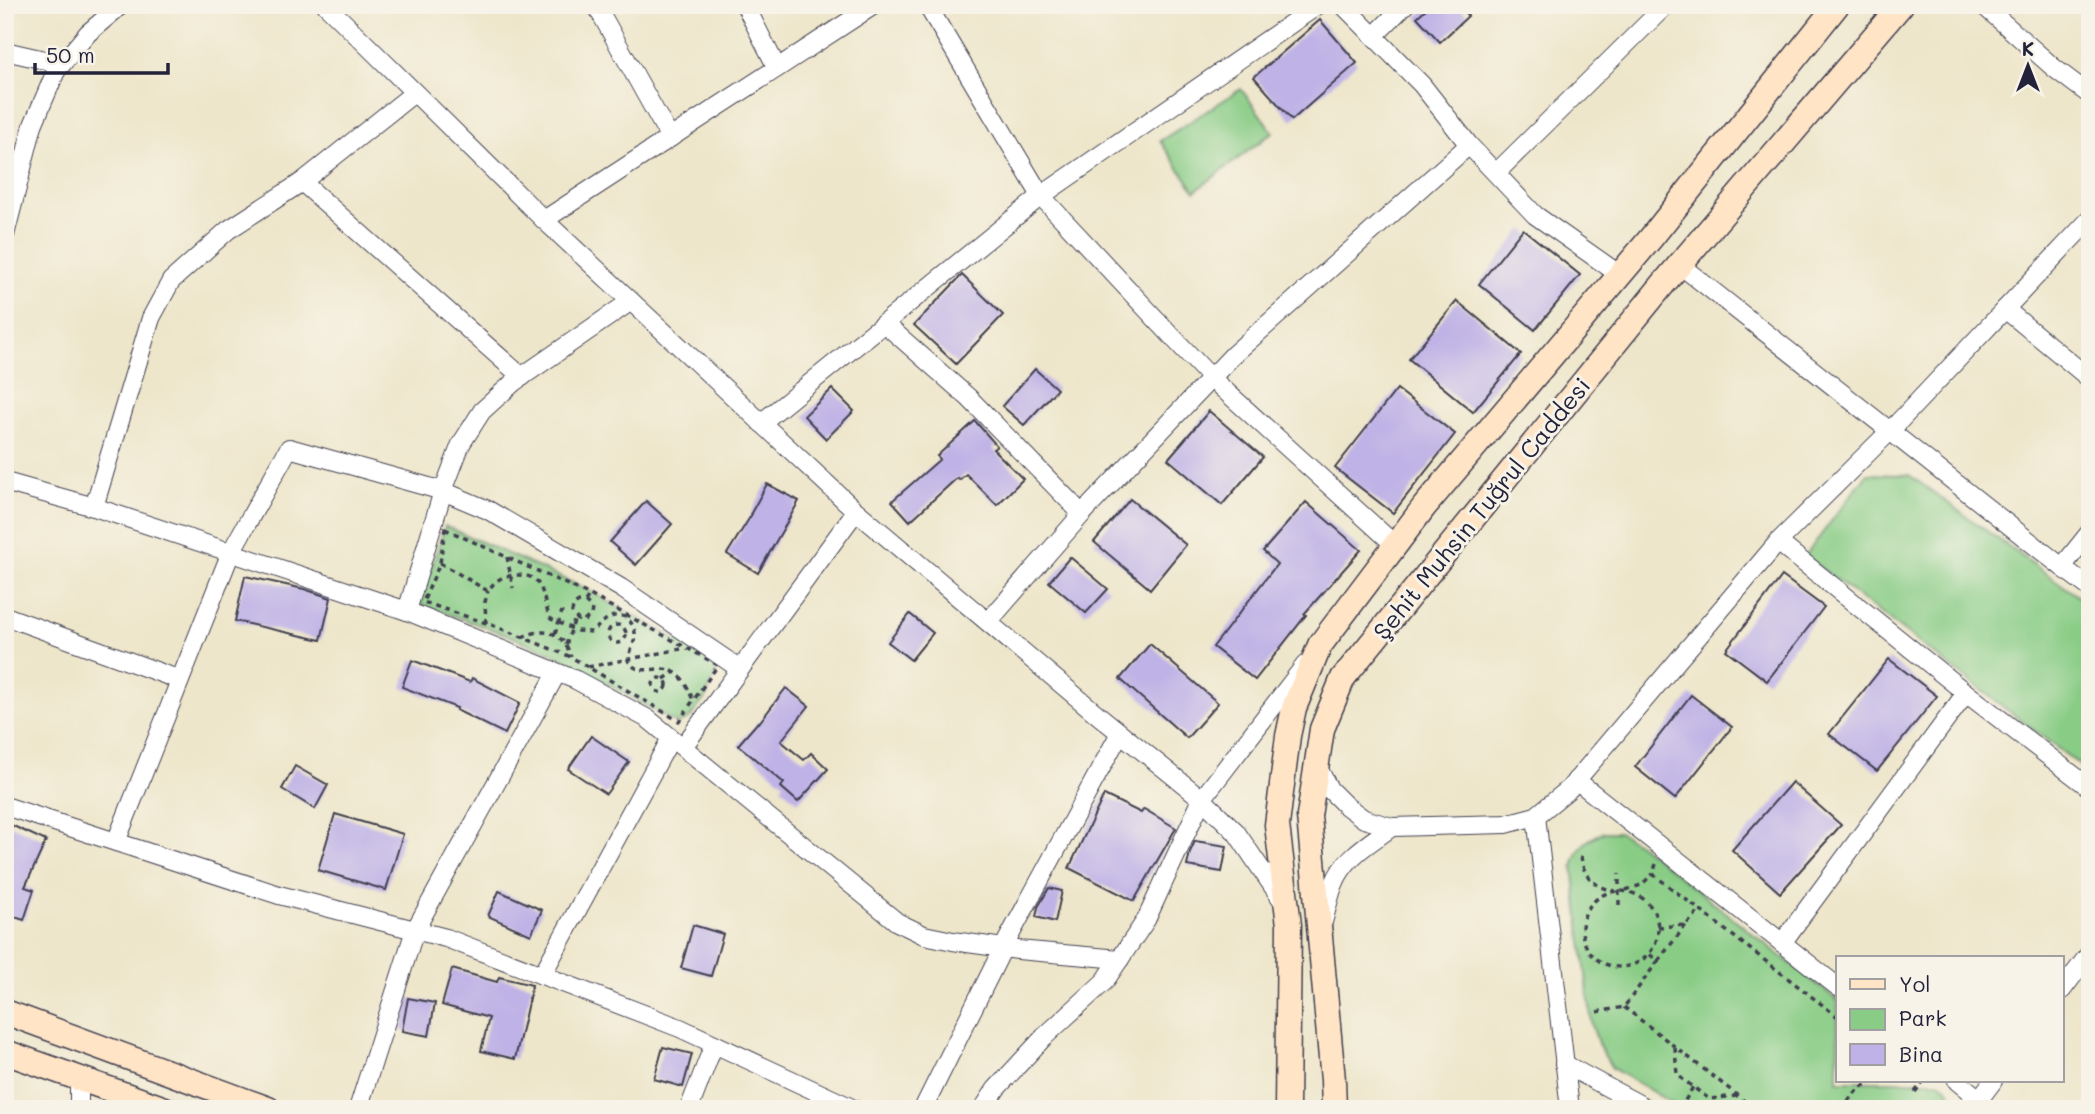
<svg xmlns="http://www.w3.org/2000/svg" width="2095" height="1114" font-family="Mali,sans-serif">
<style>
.green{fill:#88cc85;stroke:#557760;stroke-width:2}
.building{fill:#bfb2e6}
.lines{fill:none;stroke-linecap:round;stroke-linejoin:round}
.minor-casing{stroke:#413f50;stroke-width:20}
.secondary-casing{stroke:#413f50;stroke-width:27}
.path{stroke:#413f50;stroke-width:3.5;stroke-dasharray:5 5;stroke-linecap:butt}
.minor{stroke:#fff;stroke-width:18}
.secondary{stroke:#ffe4c6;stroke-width:24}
.labels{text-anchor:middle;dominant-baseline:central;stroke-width:6;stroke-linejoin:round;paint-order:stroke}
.street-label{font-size:24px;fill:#22223b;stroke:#f7f3e8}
</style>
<rect width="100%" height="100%" fill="#f7f3e8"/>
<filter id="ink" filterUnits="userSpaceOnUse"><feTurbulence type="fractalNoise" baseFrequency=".0143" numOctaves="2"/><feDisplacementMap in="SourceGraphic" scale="14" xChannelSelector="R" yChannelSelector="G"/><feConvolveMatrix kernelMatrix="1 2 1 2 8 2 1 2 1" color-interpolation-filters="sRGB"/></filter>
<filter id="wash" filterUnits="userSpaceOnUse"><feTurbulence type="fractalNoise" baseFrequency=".00686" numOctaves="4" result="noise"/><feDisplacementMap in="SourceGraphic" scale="28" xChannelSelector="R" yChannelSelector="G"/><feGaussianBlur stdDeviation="1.57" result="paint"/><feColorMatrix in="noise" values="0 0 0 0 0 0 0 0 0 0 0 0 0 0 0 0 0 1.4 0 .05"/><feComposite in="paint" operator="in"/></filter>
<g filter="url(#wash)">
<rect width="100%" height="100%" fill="#eee6ca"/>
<g class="green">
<path d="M1241,89L1273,132L1195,191L1160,141Z"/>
<path d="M1867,474L1909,475L2090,605V773L1805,556Z"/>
<path d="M445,526L582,587L720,664L706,697L689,719L677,724L563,658L508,635L420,604Z"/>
<path d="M1604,832H1618L1639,844L1838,1001V1081H1939L1949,1089L1955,1109H1682L1612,1068L1599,1046L1592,1025L1573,867C1578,847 1584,841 1604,832Z"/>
</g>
<g id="blocks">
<g class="building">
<path d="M1430,5H1458L1468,16L1440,42L1417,17Z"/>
<path d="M1320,20L1357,63L1292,120L1254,77Z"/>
<path d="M1523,229L1580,275L1535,330L1479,284Z"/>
<path d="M962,275L1003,315L956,364L914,325Z"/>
<path d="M1457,301L1521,354L1473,412L1409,359Z"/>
<path d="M1035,369L1057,389L1024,425L1002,406Z"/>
<path d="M832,389L854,411L826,439L804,416Z"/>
<path d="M1397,389L1455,434L1393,513L1335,468Z"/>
<path d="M1209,411L1263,457L1222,505L1168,459Z"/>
<path d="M975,421L997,446L993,449L1023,479L997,505L966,474L959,480L957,478L910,521L892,501L940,459L937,456Z"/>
<path d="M767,484L799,501L758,573L727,554L752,514L751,513Z"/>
<path d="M1130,499L1186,545L1150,589L1094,542Z"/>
<path d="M646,501L672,524L636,565L610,542Z"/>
<path d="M1306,502L1361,550L1304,614L1306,615L1255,680L1213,647L1277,564L1263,551Z"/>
<path d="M1070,557L1108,589L1086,613L1049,582Z"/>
<path d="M245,576L304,589L331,598L321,640L235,621Z"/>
<path d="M1782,576L1824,607L1767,681L1726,650Z"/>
<path d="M910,614L933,633L911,660L888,642Z"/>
<path d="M1150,644L1218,703L1187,738L1120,679Z"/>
<path d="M1889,659L1937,696L1877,771L1829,734Z"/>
<path d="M412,660L470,682L472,678L520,703L505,734L456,710L457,708L402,687Z"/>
<path d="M786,688L809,706L781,741L804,760L811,753L828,769L798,802L781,787L784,783L738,745L758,722L759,723Z"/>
<path d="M1691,695L1732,727L1675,799L1635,767Z"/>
<path d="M591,736L629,762L606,794L568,769Z"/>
<path d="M295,766L328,785L315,809L282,789Z"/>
<path d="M1792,782L1841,825L1780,893L1732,850Z"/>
<path d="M1104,795L1141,813L1144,809L1176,828L1134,901L1069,868Z"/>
<path d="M335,814L403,834L386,890L318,870Z"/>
<path d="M9,824L46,841L25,887L34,890L24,920L5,914V833Z"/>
<path d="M1195,841L1227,846L1222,872L1187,866L1190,852Z"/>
<path d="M1049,888L1062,891L1055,922L1036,917L1038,907Z"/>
<path d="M499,891L542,910L531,935L488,916Z"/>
<path d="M693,925L723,934L711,976L681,968Z"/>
<path d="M452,969L497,982L499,977L532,985L515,1059L481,1051L489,1018L442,1005Z"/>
<path d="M408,998L435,1003L429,1036L402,1031Z"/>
<path d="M663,1047L692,1054L683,1087L654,1079Z"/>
</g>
</g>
</g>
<g filter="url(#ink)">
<use href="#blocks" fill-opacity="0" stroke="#413f50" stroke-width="2"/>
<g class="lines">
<g class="minor-casing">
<g id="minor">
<path d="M326,5L544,220L856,511L1098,715L1202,799L1236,832L1284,903"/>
<path d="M596,5L670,138"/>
<path d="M745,5L777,68"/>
<path d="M927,5L1041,196L1210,377L1395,545"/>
<path d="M1343,5L1422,85L1469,145L1535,215L1620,275"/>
<path d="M1983,5L2054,68L2090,95"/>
<path d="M1374,36L1405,5"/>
<path d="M5,51L62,64"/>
<path d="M1496,173L1666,5"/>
<path d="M302,182L522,377"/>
<path d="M544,220L874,5"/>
<path d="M5,235L33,125L56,71L88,33L121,5"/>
<path d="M1680,265L2062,567L2090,588"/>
<path d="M2005,309L2090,379"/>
<path d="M884,323L969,398L1082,514"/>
<path d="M761,423L1041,196L1318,5"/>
<path d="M5,482L94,507L407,611L576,680L648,719L897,922L924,935L953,941L1018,950L1120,959"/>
<path d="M94,507L151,318L171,281L228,230L302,182L414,93"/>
<path d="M1778,542L1966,693L2090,788"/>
<path d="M2062,567L2090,532"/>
<path d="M407,611L443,491L461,444L482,411L514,382L631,301"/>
<path d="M5,616L180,680"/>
<path d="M988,622L1082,514L1234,354L1469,145"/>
<path d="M683,747L856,511"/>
<path d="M1317,766L1329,789L1345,805L1364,819L1392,827L1506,824L1536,816L1569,789L1778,542L1890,431L2090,219"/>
<path d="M1576,780L1838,987"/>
<path d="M5,806L279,895L446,938L680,1028L854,1109"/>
<path d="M1536,816L1570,1109"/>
<path d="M116,842L231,552L289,448L443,491L488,510L621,588L740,669"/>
<path d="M1323,922C1327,909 1329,896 1334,884C1344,857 1370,843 1392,827"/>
<path d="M1782,943L1966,693"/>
<path d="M542,975L671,738"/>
<path d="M2062,990L2090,953"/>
<path d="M1564,1064L1648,1109"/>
<path d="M79,1078V1109"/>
<path d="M1957,1081L1979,1099"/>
<path d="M358,1109L415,930L557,673"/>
<path d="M689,1109L714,1044"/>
<path d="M923,1109L1003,948L1120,733"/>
<path d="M983,1109L996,1089L1044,1037L1105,981L1146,920L1202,799L1305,665"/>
<path d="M1972,1109L1993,1081"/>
</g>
</g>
<g class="secondary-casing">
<g id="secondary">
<path d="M5,1012L268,1109"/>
<path d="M5,1052L165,1109"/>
<path d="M1287,1109L1289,925L1277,825L1288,736L1294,708L1320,645L1424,507L1651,238L1837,5"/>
<path d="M1334,1109L1333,1080L1309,816L1322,729L1343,678L1664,283L1901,5"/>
</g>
</g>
<g class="path">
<path d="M445,529L590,595L718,665L679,721L571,657L495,626L423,602L440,563Z"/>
<path d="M507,557L513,588"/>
<path d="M440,563L488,591C495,580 502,576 516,575C548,574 540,600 551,619L577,631L592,632C604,622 609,612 626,617C642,633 633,641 628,660C638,679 658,663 674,672C684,676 689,691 693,700"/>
<path d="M585,602L592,609L591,615L584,621L578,620L572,612C573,605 578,600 585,602L590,595"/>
<path d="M486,623L485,602L488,591"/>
<circle cx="617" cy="634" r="9"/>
<path d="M555,634L562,611"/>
<path d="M522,637C545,627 563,631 571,657"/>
<path d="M566,645L575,618"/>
<path d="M588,667L681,649"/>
<circle cx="660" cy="685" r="7"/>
<path d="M664,679L675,672"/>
<path d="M1581,856C1583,877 1595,887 1615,891"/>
<path d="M1656,864L1653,874L1838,1017"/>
<path d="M1626,890L1641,885L1653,874"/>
<circle cx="1620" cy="929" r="38"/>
<path d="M1619,905V874"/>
<path d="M1658,927L1686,925L1700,910"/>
<path d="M1658,961L1686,925"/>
<path d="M1624,1007L1755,1109"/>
<path d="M1597,1012L1624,1007L1658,961L1649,954"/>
<path d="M1675,1048L1677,1075L1709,1099L1737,1096"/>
<path d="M1915,1092L1922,1083L1916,1081"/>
<path d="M1680,1109L1693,1087"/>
<path d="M1841,1109L1859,1088L1873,1081"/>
</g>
<use href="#minor" class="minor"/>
<use href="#secondary" class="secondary"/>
</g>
</g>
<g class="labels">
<g class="street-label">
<text transform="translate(1481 508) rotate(-51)">Şehit Muhsin Tuğrul Caddesi</text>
</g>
</g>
<rect width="2095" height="1114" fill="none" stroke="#f7f3e8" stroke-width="28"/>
<rect x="1836" y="956" width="228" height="126" fill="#f7f3e8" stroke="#a29fa3" stroke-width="2"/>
<rect x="1850" y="979" width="35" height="10" fill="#ffe4c6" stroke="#a29fa3" stroke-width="2"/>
<text x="1899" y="992" font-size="21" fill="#22223b">Yol</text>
<rect x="1850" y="1009" width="35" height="21" fill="#88cc85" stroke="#a29fa3" stroke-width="2"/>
<text x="1899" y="1026" font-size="21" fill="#22223b">Park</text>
<rect x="1850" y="1044" width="35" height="21" fill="#bfb2e6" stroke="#a29fa3" stroke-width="2"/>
<text x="1899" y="1062" font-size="21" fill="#22223b">Bina</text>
<g transform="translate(2028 66)" stroke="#f7f3e8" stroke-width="5" paint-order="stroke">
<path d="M0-5L12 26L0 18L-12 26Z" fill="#22223b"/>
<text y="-10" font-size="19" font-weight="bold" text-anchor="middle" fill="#22223b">K</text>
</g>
<path d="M35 63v10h133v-10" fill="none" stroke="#22223b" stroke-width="3.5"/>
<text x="46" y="63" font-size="21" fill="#22223b" stroke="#f7f3e8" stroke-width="5" paint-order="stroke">50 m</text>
</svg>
